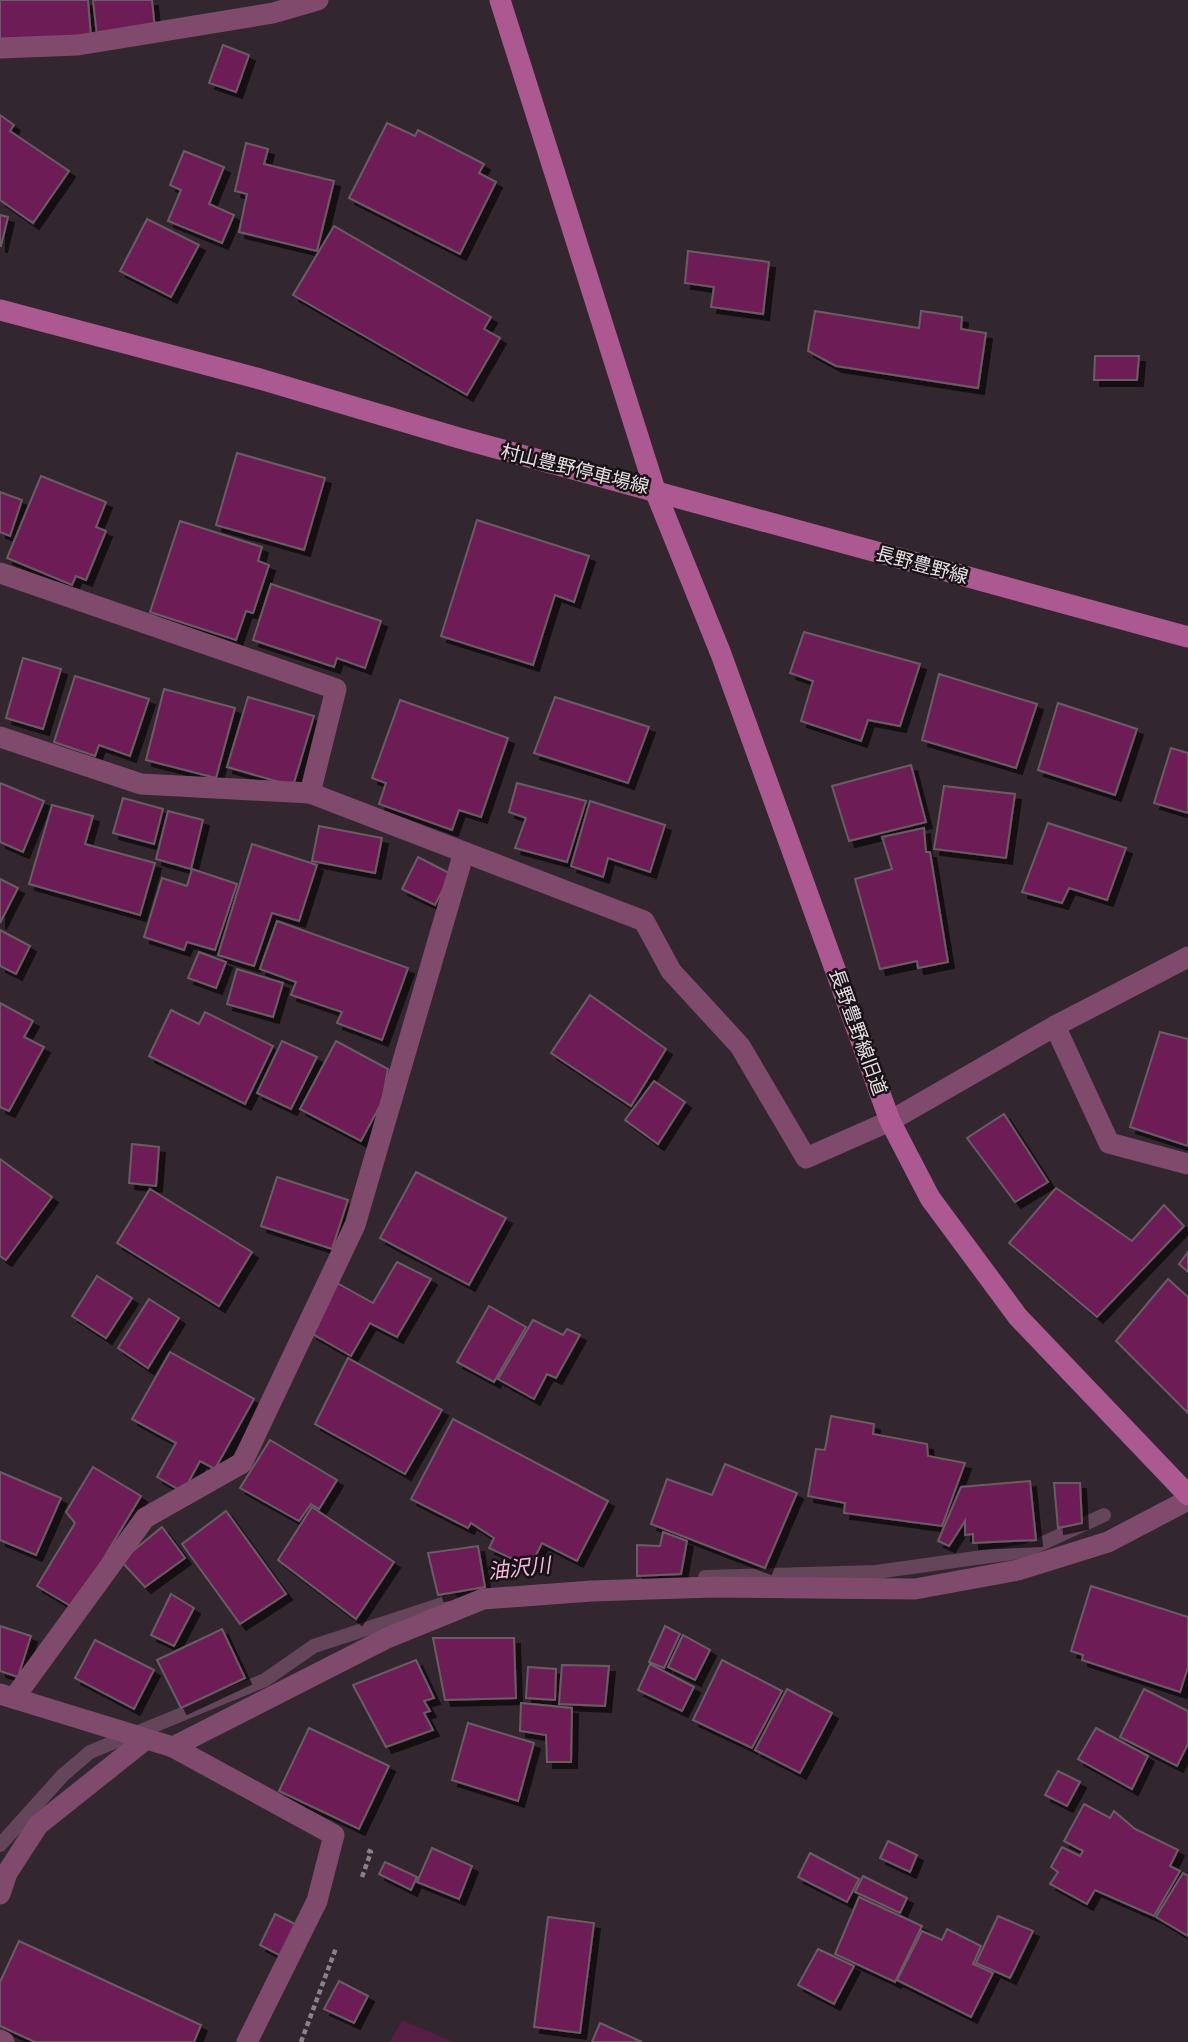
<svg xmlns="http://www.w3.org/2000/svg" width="1188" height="2042" font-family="Arial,'Noto Sans JP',sans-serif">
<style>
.green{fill:#571e45}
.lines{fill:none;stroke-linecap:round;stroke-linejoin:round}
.stream{stroke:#64455a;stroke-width:14}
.building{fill:#6e1e56;stroke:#695c64;stroke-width:2;filter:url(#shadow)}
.path{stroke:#8b8287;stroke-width:4.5;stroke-dasharray:5 3.5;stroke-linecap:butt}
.lane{stroke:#7f4a6c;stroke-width:21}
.street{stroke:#7f4a6c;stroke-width:21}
.secondary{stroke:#ad5991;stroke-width:21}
.labels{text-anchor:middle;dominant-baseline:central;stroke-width:5;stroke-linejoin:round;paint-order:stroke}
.street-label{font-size:19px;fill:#e7dfe3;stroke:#171215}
.water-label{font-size:21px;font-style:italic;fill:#fbb7e1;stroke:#171215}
</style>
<defs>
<filter id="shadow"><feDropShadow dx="6" dy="6" stdDeviation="0" flood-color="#0009"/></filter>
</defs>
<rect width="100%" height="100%" fill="#32272e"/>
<path class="green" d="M402,2020L453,2042H390Z"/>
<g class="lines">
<g class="stream">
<path d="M705,1577L876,1572L1026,1551L1104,1515"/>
<path d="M0,1845L63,1775L90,1752L265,1680L314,1646L452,1601"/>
</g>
</g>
<g class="building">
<path d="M0,0H88L91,37L0,42Z"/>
<path d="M93,0H152L155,29L97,36Z"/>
<path d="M223,45L249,55L236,92L209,83Z"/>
<path d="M0,115L14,125L10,131L69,171L33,223L0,200Z"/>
<path d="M387,123L415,136L418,130L484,164L479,173L496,182L460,254L349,198Z"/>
<path d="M246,143L268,149L264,164L334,181L317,251L239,232L247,194L235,191Z"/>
<path d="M184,151L224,167L209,204L234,215L222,243L168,221L181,190L170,185Z"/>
<path d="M0,215L8,217L1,246H0Z"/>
<path d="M147,219L199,245L171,297L120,271Z"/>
<path d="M334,226L491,317L484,329L500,338L467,395L293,295Z"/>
<path d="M688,251L769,262L763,314L711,307L714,287L685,283Z"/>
<path d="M815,311L919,328L921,311L962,317L961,329L986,333L978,388L836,366L808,351Z"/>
<path d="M1095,356H1139L1137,380H1094Z"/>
<path d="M237,453L325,478L304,550L216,525Z"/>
<path d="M41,476L106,502L96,527L106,531L86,580L76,576L72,585L7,558Z"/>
<path d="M0,492L22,500L10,536L0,532Z"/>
<path d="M477,520L589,556L574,602L555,595L533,665L441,636Z"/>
<path d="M180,521L262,547L258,561L269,565L253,613L246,611L236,640L150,612Z"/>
<path d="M271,584L381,621L365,668L337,658L334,667L253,640Z"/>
<path d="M804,632L920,664L900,726L868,720L861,741L801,721L813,681L790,673Z"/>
<path d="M23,658L61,669L43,729L6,718Z"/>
<path d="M939,674L1037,704L1016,768L922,740Z"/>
<path d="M75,676L149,699L130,756L99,745L95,756L54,742Z"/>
<path d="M164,689L235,708L216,778L146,760Z"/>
<path d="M248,697L314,716L293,786L227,767Z"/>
<path d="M555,697L649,727L628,783L534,753Z"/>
<path d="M400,700L508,738L481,817L459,810L452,830L379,804L386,783L372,778Z"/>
<path d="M1058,703L1137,729L1115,795L1038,770Z"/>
<path d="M1171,748L1188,753V813L1154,803Z"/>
<path d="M911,765L926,822L849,841L832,786Z"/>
<path d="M0,783L44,801L23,852L0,842Z"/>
<path d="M517,783L586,801L567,862L515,848L526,818L509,812Z"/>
<path d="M944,786L1015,794L1006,858L934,849Z"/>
<path d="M123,798L163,809L154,844L113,833Z"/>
<path d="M590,801L665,825L650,872L608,858L603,877L571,866Z"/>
<path d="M52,805L93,816L85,844L155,863L140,915L29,884Z"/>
<path d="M168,811L203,820L191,869L156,859Z"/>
<path d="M1048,823L1126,848L1107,900L1069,888L1062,903L1022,892Z"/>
<path d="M319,826L382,838L375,873L312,861Z"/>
<path d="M924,828L926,852H930L948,962L918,968L917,961L880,969L855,879L892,869L882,837Z"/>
<path d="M252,844L317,865L299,921L272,913L254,966L218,955Z"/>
<path d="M418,857L451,874L435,905L402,889Z"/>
<path d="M192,869L237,884L215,950L187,942L184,950L144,937L162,878L187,886Z"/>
<path d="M0,879L18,888L0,923Z"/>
<path d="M277,921L408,968L382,1040L337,1023L342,1012L291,995L296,982L260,969Z"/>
<path d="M0,930L30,946L16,974L0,966Z"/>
<path d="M199,952L226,962L216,988L188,978Z"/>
<path d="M237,969L283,983L273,1017L227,1004Z"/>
<path d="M590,995L666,1049L631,1106L551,1053Z"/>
<path d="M0,1003L33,1021L24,1037L44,1047L9,1111L0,1107Z"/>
<path d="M171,1010L199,1024L205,1012L273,1046L245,1104L149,1056Z"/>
<path d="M1160,1032L1188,1039V1146L1130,1127Z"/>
<path d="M282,1041L317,1057L291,1109L257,1093Z"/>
<path d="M336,1041L388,1069L382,1102L361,1141L300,1109Z"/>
<path d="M654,1081L685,1102L658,1144L625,1120Z"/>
<path d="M1004,1114L1048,1182L1015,1202L967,1138Z"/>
<path d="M132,1144L159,1147L156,1186L129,1183Z"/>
<path d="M0,1159L52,1197L6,1260L0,1256Z"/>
<path d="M416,1172L506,1218L469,1285L380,1238Z"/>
<path d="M277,1177L348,1200L332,1249L261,1226Z"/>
<path d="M1056,1188L1132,1241L1164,1205L1184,1226L1097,1317L1009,1243Z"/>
<path d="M150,1189L252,1252L219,1306L117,1243Z"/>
<path d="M1188,1252V1272L1179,1264Z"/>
<path d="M397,1262L431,1279L397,1337L370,1323L351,1356L311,1333L337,1283L373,1303Z"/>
<path d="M97,1276L132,1298L106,1338L72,1316Z"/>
<path d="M1168,1279L1188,1297V1413L1116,1341Z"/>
<path d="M149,1299L179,1318L148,1368L118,1348Z"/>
<path d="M489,1306L526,1327L494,1382L457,1362Z"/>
<path d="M533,1320L563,1335L567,1329L580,1335L556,1378L547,1374L534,1399L498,1379Z"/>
<path d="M170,1352L254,1399L215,1469L200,1461L183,1492L157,1477L176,1443L132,1419Z"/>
<path d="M348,1358L442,1410L405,1474L315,1424Z"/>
<path d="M831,1416L874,1424L873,1434L927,1444L928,1456L965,1463L942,1526L844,1513L845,1503L808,1496L816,1449L825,1450Z"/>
<path d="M453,1419L608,1501L577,1561L542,1543L530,1567L489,1548L494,1538L471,1523L468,1528L411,1499Z"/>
<path d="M270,1440L337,1480L319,1509L311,1504L299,1521L240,1488Z"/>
<path d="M725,1464L797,1493L765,1568L651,1524L667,1479L712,1495Z"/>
<path d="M93,1467L141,1496L74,1608L37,1586L75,1523L66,1512Z"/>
<path d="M0,1472L61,1498L36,1555L0,1540Z"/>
<path d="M1030,1481L1036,1540L973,1543V1534L965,1535V1521L949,1546L938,1541L961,1487Z"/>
<path d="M1054,1483H1080L1082,1523L1058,1528Z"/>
<path d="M312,1507L394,1562L356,1619L278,1560Z"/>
<path d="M226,1511L286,1594L240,1624L182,1544Z"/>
<path d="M162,1527L185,1558L145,1587L121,1561Z"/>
<path d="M663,1532L687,1541L681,1574L637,1576V1545L660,1546Z"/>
<path d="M478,1546L485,1587L438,1595L428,1553Z"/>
<path d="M1091,1586L1188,1617V1667L1180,1692L1082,1660L1083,1655L1071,1651Z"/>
<path d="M171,1594L194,1608L174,1646L151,1635Z"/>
<path d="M0,1626L31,1636L18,1677L0,1671Z"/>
<path d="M665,1626L680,1634L664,1668L649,1662Z"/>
<path d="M222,1629L245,1678L181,1708L157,1660Z"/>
<path d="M683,1635L710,1650L695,1680L668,1667Z"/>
<path d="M433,1638H514L516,1698L445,1700Z"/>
<path d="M95,1640L154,1670L134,1709L75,1678Z"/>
<path d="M416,1660L434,1698L424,1701L430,1711L424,1713L433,1730L386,1747L353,1685Z"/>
<path d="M722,1660L782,1691L752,1748L693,1720Z"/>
<path d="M650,1664L694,1687L682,1711L638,1690Z"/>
<path d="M562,1665L609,1666L605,1706L559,1704Z"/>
<path d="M528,1667L556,1669L555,1700L526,1698Z"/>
<path d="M787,1689L832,1713L800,1773L755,1750Z"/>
<path d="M1144,1689L1188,1711V1744L1177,1766L1120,1737Z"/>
<path d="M521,1703L572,1708L571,1762H547L546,1735L520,1731Z"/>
<path d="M468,1723L534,1743L518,1801L452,1780Z"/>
<path d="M309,1728L389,1766L359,1829L279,1791Z"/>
<path d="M1096,1728L1148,1756L1132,1789L1078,1759Z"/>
<path d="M1058,1771L1080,1782L1067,1806L1045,1795Z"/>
<path d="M1084,1804L1110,1818L1114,1811L1135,1829L1178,1850L1170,1866L1180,1871L1154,1916L1095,1890L1087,1904L1050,1884L1058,1872L1051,1867L1062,1847L1080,1856L1083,1851L1064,1841Z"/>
<path d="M888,1841L917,1855L910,1872L880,1858Z"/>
<path d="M432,1848L472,1866L459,1899L417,1882Z"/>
<path d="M810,1853L859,1879L847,1902L798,1877Z"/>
<path d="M385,1862L417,1877L411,1890L379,1874Z"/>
<path d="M1183,1873L1188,1876V1936L1156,1917Z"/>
<path d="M863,1876L907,1898L900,1913L855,1892Z"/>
<path d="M859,1897L922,1926L895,1982L835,1954Z"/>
<path d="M275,1914L299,1926L283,1957L260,1945Z"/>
<path d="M998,1916L1033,1931L1010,1978L976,1963Z"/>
<path d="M548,1917L594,1923L580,2033L534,2027Z"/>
<path d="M947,1929L981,1946L973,1964L993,1973L971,2017L897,1980L922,1931L942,1940Z"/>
<path d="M19,1941L201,2025L194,2042H35L0,2026V1982Z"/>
<path d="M818,1949L854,1966L834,2004L798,1985Z"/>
<path d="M339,1981L368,1996L354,2023L324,2009Z"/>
<path d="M600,2023L642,2042H592Z"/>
</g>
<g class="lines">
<g class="path">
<path d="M362,1877L371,1852L365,1849"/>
<path d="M301,2042L336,1948"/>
</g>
<g class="lane">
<path d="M0,48L78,45L273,13L318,0"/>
<path d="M14,1698L145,1518L242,1463L355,1225L464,852"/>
</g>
<g class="street">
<path d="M0,573L336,689L310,793"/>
<path d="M0,737L141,784L310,793L644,921L671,971L740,1046L806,1158L890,1121L1055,1026L1109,1143L1188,1164"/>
<path d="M1055,1026L1188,957"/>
<path d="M0,1694L173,1747L387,1638L483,1599L592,1591L712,1587L915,1589L1018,1570L1108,1542L1188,1500"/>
<path d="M173,1747L334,1835L317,1901L247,2042"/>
<path d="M0,1894L7,1873L38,1825L146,1739"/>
<path d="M0,2040L4,2042"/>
</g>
<g class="secondary">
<path d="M500,0L656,493L721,654L890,1121L930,1198L1018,1317L1188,1495"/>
<path d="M0,310L260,379L459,438L1188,637"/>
</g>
</g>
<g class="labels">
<g class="street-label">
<text transform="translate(575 469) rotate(14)">村山豊野停車場線</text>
<text transform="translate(922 565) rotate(15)">長野豊野線</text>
<text transform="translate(858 1032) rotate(70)">長野豊野線旧道</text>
</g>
<g class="water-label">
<text transform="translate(519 1568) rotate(-6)">油沢川</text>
</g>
</g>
</svg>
